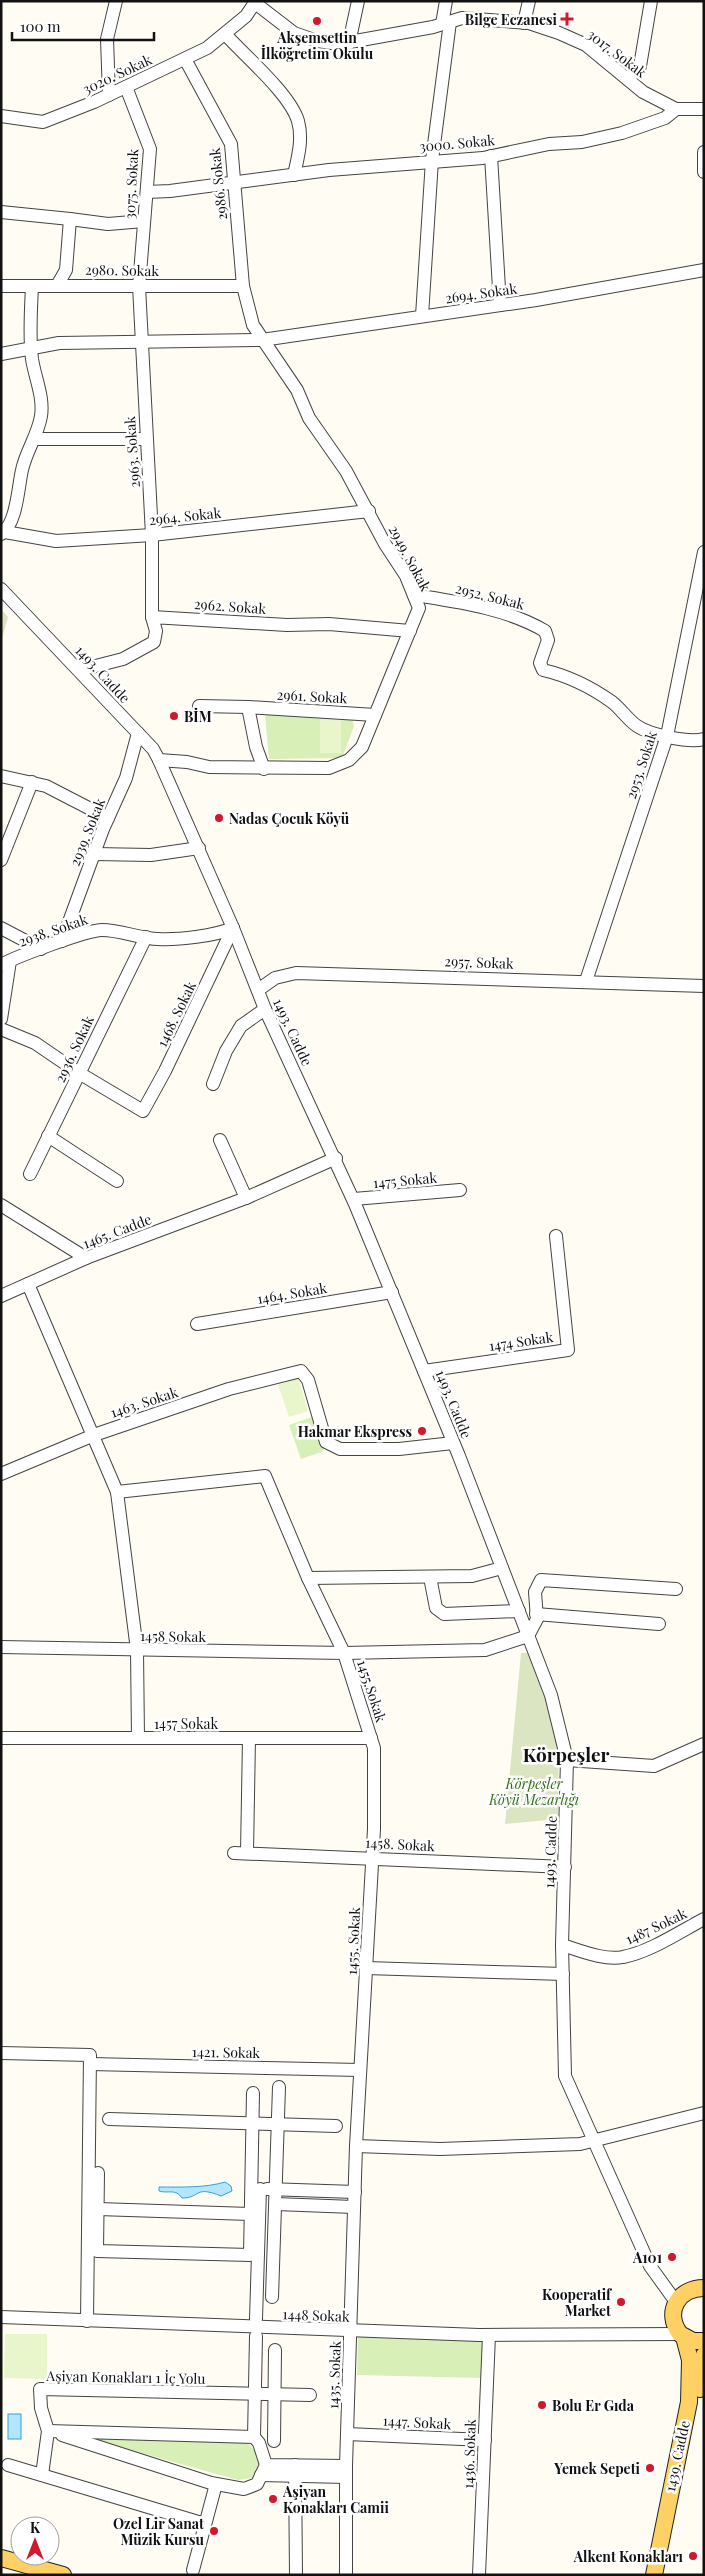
<svg xmlns="http://www.w3.org/2000/svg" width="705" height="2576" font-family="'Playfair Display',serif">
<style>
.green{fill:#d8efb8}
.cemetery{fill:#dce5c1}
.pitch{fill:#e9f5cb}
.water{fill:#b3e5fc;stroke:#32a2db}
.lines{fill:none;stroke-linecap:round;stroke-linejoin:round}
.minor-casing{stroke:#444;stroke-width:14}
.major-casing{stroke:#222;stroke-width:18}
.minor{stroke:#fff;stroke-width:12}
.major{stroke:#ffd064;stroke-width:16}
.poi-dot{fill:#d1182c;stroke:#fff;stroke-width:2}
.labels{text-anchor:middle;dominant-baseline:central;stroke-width:5;stroke-linejoin:round;paint-order:stroke}
.poi-label{font-size:14px;font-weight:bold;fill:#111;stroke:#fff;text-anchor:end}
.street-label{font-size:14px;fill:#111;stroke:#fff}
.park-label{font-size:14px;font-style:italic;fill:#307118;stroke:#fff}
.district-label{font-size:19px;font-weight:bold;fill:#111;stroke:#fff}
</style>
<rect width="100%" height="100%" fill="#fffcf4"/>
<g class="green">
<path d="M265,715L352,718L354,726L342,758L269,759Z"/>
<path d="M312,1417L324,1451L301,1459L289,1425Z"/>
<path d="M358,2336L483,2341L482,2378L357,2375Z"/>
<path d="M73,2434L245,2441C259,2452 264,2463 252,2478L238,2480Z"/>
</g>
<g class="cemetery">
<path d="M1,609L8,617L1,642Z"/>
<path d="M521,1653H528L545,1696L559,1740L558,1819L505,1824Z"/>
</g>
<g class="pitch">
<rect x="320" y="719" width="21" height="34"/>
<path d="M298,1378L308,1411L289,1417L278,1385Z"/>
<path d="M5,2334H47V2379L4,2378Z"/>
</g>
<g class="water">
<path d="M225,2182L231,2186L232,2191L221,2196C194,2185 201,2198 182,2198C176,2188 167,2194 159,2191V2187C181,2187 205,2188 225,2182Z"/>
<rect x="8" y="2414" width="13" height="25"/>
</g>
<g class="lines">
<g class="minor-casing">
<g id="minor">
<path d="M255,3L294,33L317,41L339,44L433,27L462,18L529,23L559,33L586,45L643,92L676,109H704"/>
<path d="M524,23L529,1"/>
<path d="M442,24L446,1"/>
<path d="M225,34C245,56 290,94 298,121C303,139 298,157 294,175"/>
<path d="M349,43L358,1"/>
<path d="M628,79L640,66L651,1"/>
<path d="M126,87L150,149L139,286L152,535V617"/>
<path d="M109,95L107,39L116,1"/>
<path d="M1,116L43,122L94,102L207,48L246,16L256,1"/>
<path d="M704,152V172"/>
<path d="M491,156L500,305"/>
<path d="M147,192L170,191L329,170L483,158L549,144L582,142L622,133L665,118L676,109"/>
<path d="M1,212L70,219"/>
<path d="M58,284L66,270L70,219L108,224L144,221"/>
<path d="M1,286H243"/>
<path d="M422,316L432,160L450,22"/>
<path d="M1,354L59,343L262,340L536,300L704,270"/>
<path d="M35,439H146"/>
<path d="M5,532L56,541L152,535L369,511"/>
<path d="M1,534C17,524 18,487 22,470C26,451 38,435 41,416C44,397 35,378 32,359C29,336 31,310 32,286"/>
<path d="M1,589L153,749L159,760L233,928L265,1009L355,1204L459,1456L551,1695L567,1760L562,1945L565,2076L650,2266L676,2302"/>
<path d="M414,595C458,602 506,608 545,631L548,640L540,663L543,670C569,676 591,687 612,702C621,709 628,720 637,726C650,735 689,743 704,739"/>
<path d="M80,670L123,659L154,642L156,631L152,617L287,625L329,624L410,631"/>
<path d="M199,706L248,707"/>
<path d="M159,760L187,762L209,767L329,768L349,760L362,747L419,608L406,576L385,544L346,471L309,418L297,390L253,325L243,286L231,144L185,59"/>
<path d="M264,769L256,747L248,707L375,715"/>
<path d="M1,776L46,786L108,818"/>
<path d="M94,854L151,855L199,848"/>
<path d="M1,860L32,782"/>
<path d="M1,928L41,949"/>
<path d="M62,941L103,829L126,778L138,733"/>
<path d="M1,965C15,957 87,930 102,930C121,930 141,939 158,939C178,940 215,936 233,928"/>
<path d="M586,981L667,736L704,552"/>
<path d="M258,990L275,978L296,973L704,986"/>
<path d="M1,1019L10,961"/>
<path d="M1,1029L35,1043L79,1073L143,1111L165,1071L233,928"/>
<path d="M213,1084L226,1051L241,1026L265,1009"/>
<path d="M48,1136L117,1181"/>
<path d="M220,1140L246,1198L336,1158"/>
<path d="M30,1174L146,937"/>
<path d="M354,1199L460,1190"/>
<path d="M1,1205L86,1258"/>
<path d="M28,1284L117,1492L137,1650L138,1738"/>
<path d="M1,1296L86,1258L246,1198"/>
<path d="M197,1324L392,1292"/>
<path d="M424,1371L568,1350L556,1236"/>
<path d="M1,1474L94,1435L229,1389L301,1371L308,1380L326,1442L340,1449H399L453,1443"/>
<path d="M117,1492L265,1476L308,1578L344,1653L374,1748V1829L356,2146L346,2466V2575"/>
<path d="M430,1577L436,1608L444,1614L519,1611"/>
<path d="M308,1578L472,1576L502,1568"/>
<path d="M536,1614L659,1624"/>
<path d="M1,1647L344,1653L485,1650L528,1636L537,1619L535,1592L541,1580L676,1589"/>
<path d="M1,1738H371"/>
<path d="M567,1760L654,1766L704,1744"/>
<path d="M234,1853L565,1867"/>
<path d="M247,1853L249,1738"/>
<path d="M562,1945C579,1950 604,1961 623,1957C650,1952 679,1932 704,1919"/>
<path d="M366,1968L563,1974"/>
<path d="M1,2053L90,2055L87,2321"/>
<path d="M90,2064L360,2070"/>
<path d="M109,2119L336,2126"/>
<path d="M356,2146L440,2149L580,2144L704,2113"/>
<path d="M98,2173L97,2251L250,2255L253,2093"/>
<path d="M267,2189L355,2192"/>
<path d="M276,2204L354,2207"/>
<path d="M98,2209L250,2214"/>
<path d="M272,2297L279,2087"/>
<path d="M1,2317L479,2335L680,2334"/>
<path d="M256,2319L260,2189"/>
<path d="M48,2431L254,2437L259,2443L266,2465L346,2466"/>
<path d="M347,2434L485,2440"/>
<path d="M62,2435L211,2483L244,2489L257,2484L266,2465"/>
<path d="M254,2437L256,2336"/>
<path d="M274,2441L275,2350"/>
<path d="M8,2465L205,2524"/>
<path d="M295,2465L296,2575"/>
<path d="M42,2475L48,2431L41,2408L40,2389L310,2395"/>
<path d="M261,2475L346,2477"/>
<path d="M193,2570L216,2484"/>
<path d="M479,2575L489,2335"/>
</g>
</g>
<g class="major-casing">
<g id="major">
<path d="M704,2288C678,2288 664,2312 680,2334L693,2341H704"/>
<path d="M700,2389L704,2355"/>
<path d="M1,2558L63,2575"/>
<path d="M654,2575L689,2402L690,2360L684,2337"/>
</g>
</g>
<use href="#minor" class="minor"/>
<use href="#major" class="major"/>
</g>
<g class="poi-dot">
<path d="M564.5 11.5h5v5h5v5h-5v5h-5v-5h-5v-5h5z"/>
<circle cx="317" cy="21" r="5"/>
<circle cx="174" cy="716" r="5"/>
<circle cx="219" cy="818" r="5"/>
<circle cx="422" cy="1431" r="5"/>
<circle cx="672" cy="2257" r="5"/>
<circle cx="621" cy="2302" r="5"/>
<circle cx="542" cy="2405" r="5"/>
<circle cx="650" cy="2468" r="5"/>
<circle cx="273" cy="2499" r="5"/>
<circle cx="214" cy="2531" r="5"/>
<circle cx="693" cy="2556" r="5"/>
</g>
<g class="labels">
<g class="poi-label">
<text x="557" y="19">Bilge Eczanesi</text>
<text x="317" y="37" text-anchor="middle">Akşemsettin<tspan x="317" dy="16">İlköğretim Okulu</tspan></text>
<text x="184" y="716" text-anchor="start">BİM</text>
<text x="229" y="818" text-anchor="start">Nadas Çocuk Köyü</text>
<text x="412" y="1431">Hakmar Ekspress</text>
<text x="662" y="2257">A101</text>
<text x="611" y="2294">Kooperatif<tspan x="611" dy="16">Market</tspan></text>
<text x="552" y="2405" text-anchor="start">Bolu Er Gıda</text>
<text x="640" y="2468">Yemek Sepeti</text>
<text x="283" y="2491" text-anchor="start">Aşiyan<tspan x="283" dy="16">Konakları Camii</tspan></text>
<text x="204" y="2523">Ozel Lir Sanat<tspan x="204" dy="16">Müzik Kursu</tspan></text>
<text x="683" y="2556">Alkent Konakları</text>
</g>
<g class="street-label">
<text transform="translate(617 53) rotate(37)">3017. Sokak</text>
<text transform="translate(117 74) rotate(-25)">3020. Sokak</text>
<text transform="translate(457 143) rotate(-5)">3000. Sokak</text>
<text transform="translate(131 184) rotate(-87)">3075. Sokak</text>
<text transform="translate(218 184) rotate(-96)">2986. Sokak</text>
<text transform="translate(122 270) rotate(1)">2980. Sokak</text>
<text transform="translate(481 293) rotate(-8)">2694. Sokak</text>
<text transform="translate(132 452) rotate(-94)">2963. Sokak</text>
<text transform="translate(185 516) rotate(-6)">2964. Sokak</text>
<text transform="translate(410 558) rotate(62)">2949. Sokak</text>
<text transform="translate(490 596) rotate(14)">2952. Sokak</text>
<text transform="translate(230 606) rotate(4)">2962. Sokak</text>
<text transform="translate(103 674) rotate(47)">1493. Cadde</text>
<text transform="translate(312 696) rotate(3)">2961. Sokak</text>
<text transform="translate(641 765) rotate(-72)">2953. Sokak</text>
<text transform="translate(87 832) rotate(-68)">2939. Sokak</text>
<text transform="translate(53 930) rotate(-19)">2938. Sokak</text>
<text transform="translate(479 962) rotate(2)">2957. Sokak</text>
<text transform="translate(176 1014) rotate(-64)">1468. Sokak</text>
<text transform="translate(293 1032) rotate(65)">1493. Cadde</text>
<text transform="translate(74 1049) rotate(-65)">2936. Sokak</text>
<text transform="translate(405 1180) rotate(-5)">1475 Sokak</text>
<text transform="translate(117 1231) rotate(-21)">1465. Cadde</text>
<text transform="translate(292 1293) rotate(-9)">1464. Sokak</text>
<text transform="translate(521 1341) rotate(-8)">1474 Sokak</text>
<text transform="translate(144 1402) rotate(-18)">1463. Sokak</text>
<text transform="translate(454 1404) rotate(68)">1493. Cadde</text>
<text transform="translate(173 1636) rotate(1)">1458 Sokak</text>
<text transform="translate(372 1691) rotate(72)">1455.Sokak</text>
<text x="186" y="1723">1457 Sokak</text>
<text transform="translate(400 1844) rotate(3)">1458. Sokak</text>
<text transform="translate(550 1852) rotate(-88)">1493. Cadde</text>
<text transform="translate(656 1926) rotate(-25)">1487 Sokak</text>
<text transform="translate(353 1941) rotate(-87)">1455. Sokak</text>
<text transform="translate(226 2052) rotate(1)">1421. Sokak</text>
<text transform="translate(316 2315) rotate(2)">1448 Sokak</text>
<text transform="translate(334 2375) rotate(-88)">1435. Sokak</text>
<text transform="translate(126 2377) rotate(1)">Aşiyan Konakları 1 İç Yolu</text>
<text transform="translate(417 2422) rotate(3)">1447. Sokak</text>
<text transform="translate(469 2454) rotate(-88)">1436. Sokak</text>
<text transform="translate(677 2456) rotate(-78)">1439. Cadde</text>
</g>
<g class="park-label">
<text x="534" y="1783">Körpeşler<tspan x="534" dy="16">Köyü Mezarlığı</tspan></text>
</g>
<g class="district-label">
<text x="566" y="1754">Körpeşler</text>
</g>
</g>
<rect width="705" height="2576" fill="none" stroke="#111111" stroke-width="5"/>
<g transform="translate(35 2541)"><circle r="24" fill="#ffffff" stroke="#a0a0a0"/>
<path d="M0-4L9 19L0 12L-9 19Z" fill="#d1182c"/>
<text y="-8" font-size="14" font-weight="bold" text-anchor="middle" fill="#111111">K</text>
</g>
<path d="M12 32v8h142v-8" fill="none" stroke="#111111" stroke-width="2.5"/>
<text x="20" y="32" font-size="15" fill="#111111" stroke="#ffffff" stroke-width="4" paint-order="stroke">100 m</text>
</svg>
